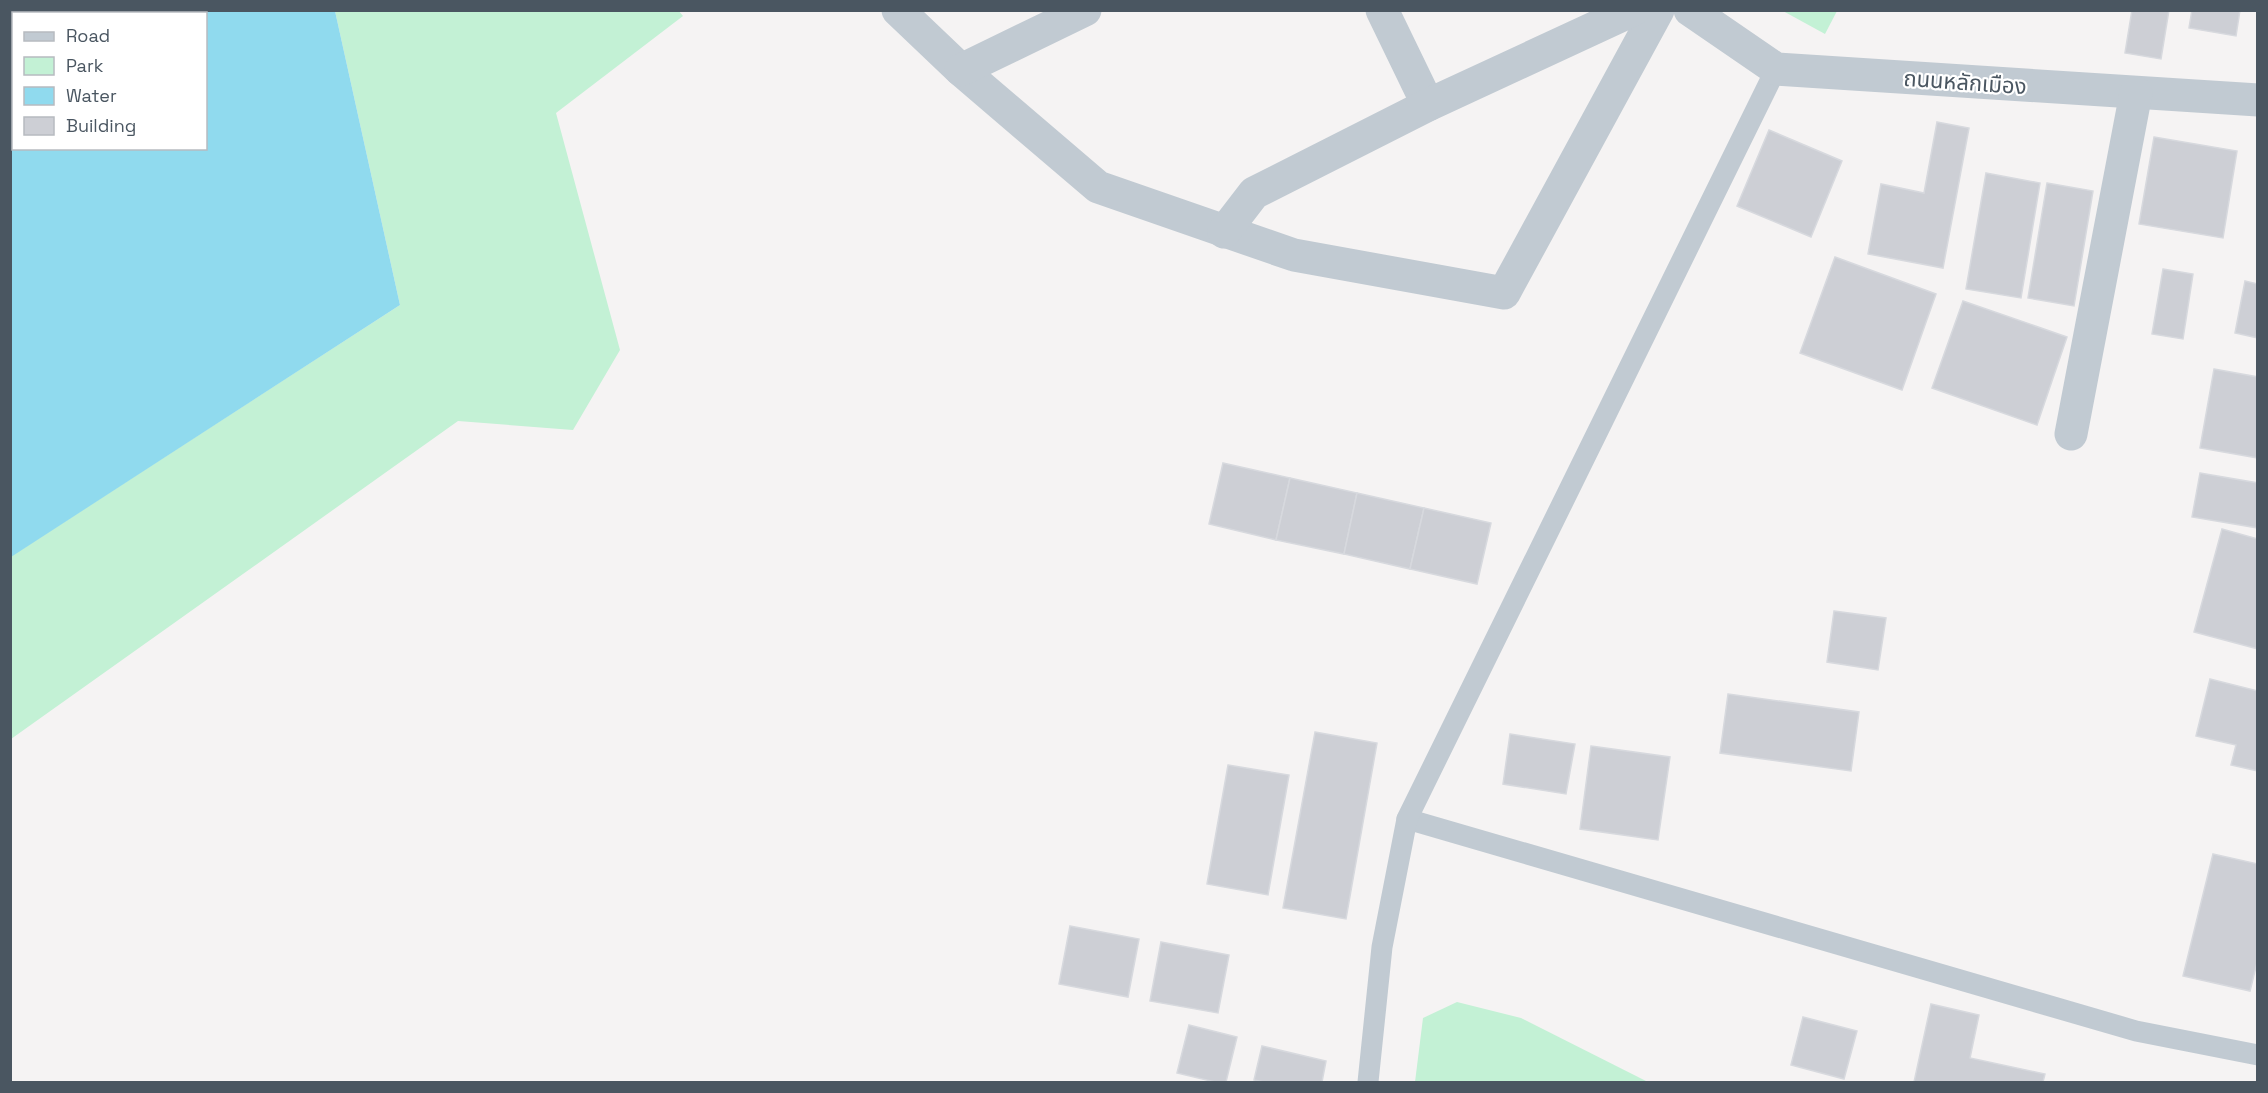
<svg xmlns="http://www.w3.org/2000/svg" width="2268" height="1093" font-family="'Space Grotesk','Noto Sans Thai',sans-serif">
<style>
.green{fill:#c3f1d5}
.water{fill:#90daee;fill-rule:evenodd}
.building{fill:#cdcfd5;stroke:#d7d9de;stroke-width:1.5}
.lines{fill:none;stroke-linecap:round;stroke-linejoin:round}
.service{stroke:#c1cad2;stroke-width:21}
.minor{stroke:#c1cad2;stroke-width:33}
.labels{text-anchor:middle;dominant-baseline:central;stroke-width:4.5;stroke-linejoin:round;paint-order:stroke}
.street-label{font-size:22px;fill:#4a5661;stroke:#fff}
</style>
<rect width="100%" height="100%" fill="#f5f3f3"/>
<g class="green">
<path d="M678,10L683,16L556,113L620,350L573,430L458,421L11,739L10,557L400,305L335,11Z"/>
<path d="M1783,11L1837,10V11L1825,34Z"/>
<path d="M1457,1002L1521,1018L1648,1082H1415L1423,1018Z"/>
</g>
<path class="water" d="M11,10L335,11L400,305L11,557ZM14,14H206V148H14Z"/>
<g class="building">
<path d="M2132,10H2169L2161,59L2125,53Z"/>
<path d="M2192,10H2240L2236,36L2189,28Z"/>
<path d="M1937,122L1969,128L1943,268L1868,254L1881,184L1924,193Z"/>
<path d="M1769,130L1842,161L1811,237L1737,206Z"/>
<path d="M2154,137L2237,151L2223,238L2139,224Z"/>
<path d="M1986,173L2040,183L2021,298L1966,289Z"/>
<path d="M2047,183L2093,191L2074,306L2028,298Z"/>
<path d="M1835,257L1936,294L1902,390L1800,353Z"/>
<path d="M2163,269L2193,274L2183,339L2152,334Z"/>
<path d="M2245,281L2258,284V338L2235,333Z"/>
<path d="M1963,301L2067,337L2037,425L1932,388Z"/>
<path d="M2214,369L2258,377V458L2200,448Z"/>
<path d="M1223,463L1290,478L1276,540L1209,524Z"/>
<path d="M2200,473L2258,483V528L2192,517Z"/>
<path d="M1290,478L1357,493L1344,554L1276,540Z"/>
<path d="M1357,493L1424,508L1410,569L1344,554Z"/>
<path d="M1424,508L1491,523L1477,584L1410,569Z"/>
<path d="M2222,529L2258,539V649L2194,632Z"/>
<path d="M1834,611L1886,618L1878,670L1827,662Z"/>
<path d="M2210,679L2258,691V771L2231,765L2236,745L2196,736Z"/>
<path d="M1728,694L1859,712L1851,771L1720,753Z"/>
<path d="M1315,732L1377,743L1346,919L1283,908Z"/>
<path d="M1510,734L1575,744L1566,794L1503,784Z"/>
<path d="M1591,746L1670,757L1658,840L1580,829Z"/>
<path d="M1228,765L1289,775L1268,895L1207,884Z"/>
<path d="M2213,854L2258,864V959L2250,991L2183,976Z"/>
<path d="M1070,926L1139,939L1128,997L1059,984Z"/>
<path d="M1161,942L1229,955L1218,1013L1150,1001Z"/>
<path d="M1931,1004L1979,1015L1970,1058L2045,1074L2043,1082H1914Z"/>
<path d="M1803,1017L1857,1031L1844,1079L1791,1065Z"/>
<path d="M1189,1025L1237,1037L1226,1082H1215L1177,1073Z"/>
<path d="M1262,1046L1326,1061L1322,1082H1264L1254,1080Z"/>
</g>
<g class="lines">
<g class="service">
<path d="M1407,819L2136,1031L2258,1055"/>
<path d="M1368,1082L1382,947L1407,819L1776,69"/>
</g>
<g class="minor">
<path d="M898,10L961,70L1098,187L1294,255L1504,293L1658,10"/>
<path d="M1382,10L1428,105"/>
<path d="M1690,10L1776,69L2258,100"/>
<path d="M961,70L1085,10"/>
<path d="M1224,232L1254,193L1428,105L1633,10"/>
<path d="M2071,434L2136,93"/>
</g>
</g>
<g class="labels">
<g class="street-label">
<text transform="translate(1965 82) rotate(4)">ถนนหลักเมือง</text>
</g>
</g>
<rect width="2268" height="1093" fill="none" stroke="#4a5661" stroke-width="24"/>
<rect x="12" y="12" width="195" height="138" fill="#ffffff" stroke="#b7bbc0" stroke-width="1.5"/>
<rect x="24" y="32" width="30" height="9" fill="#c1cad2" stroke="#b7bbc0" stroke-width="1.5"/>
<text x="66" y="42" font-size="18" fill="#4a5661">Road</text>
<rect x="24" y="57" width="30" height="18" fill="#c3f1d5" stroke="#b7bbc0" stroke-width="1.5"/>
<text x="66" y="72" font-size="18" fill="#4a5661">Park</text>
<rect x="24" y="87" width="30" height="18" fill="#90daee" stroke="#b7bbc0" stroke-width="1.5"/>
<text x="66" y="102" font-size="18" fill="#4a5661">Water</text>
<rect x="24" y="117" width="30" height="18" fill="#cdcfd5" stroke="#b7bbc0" stroke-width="1.5"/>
<text x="66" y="132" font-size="18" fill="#4a5661">Building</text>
</svg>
